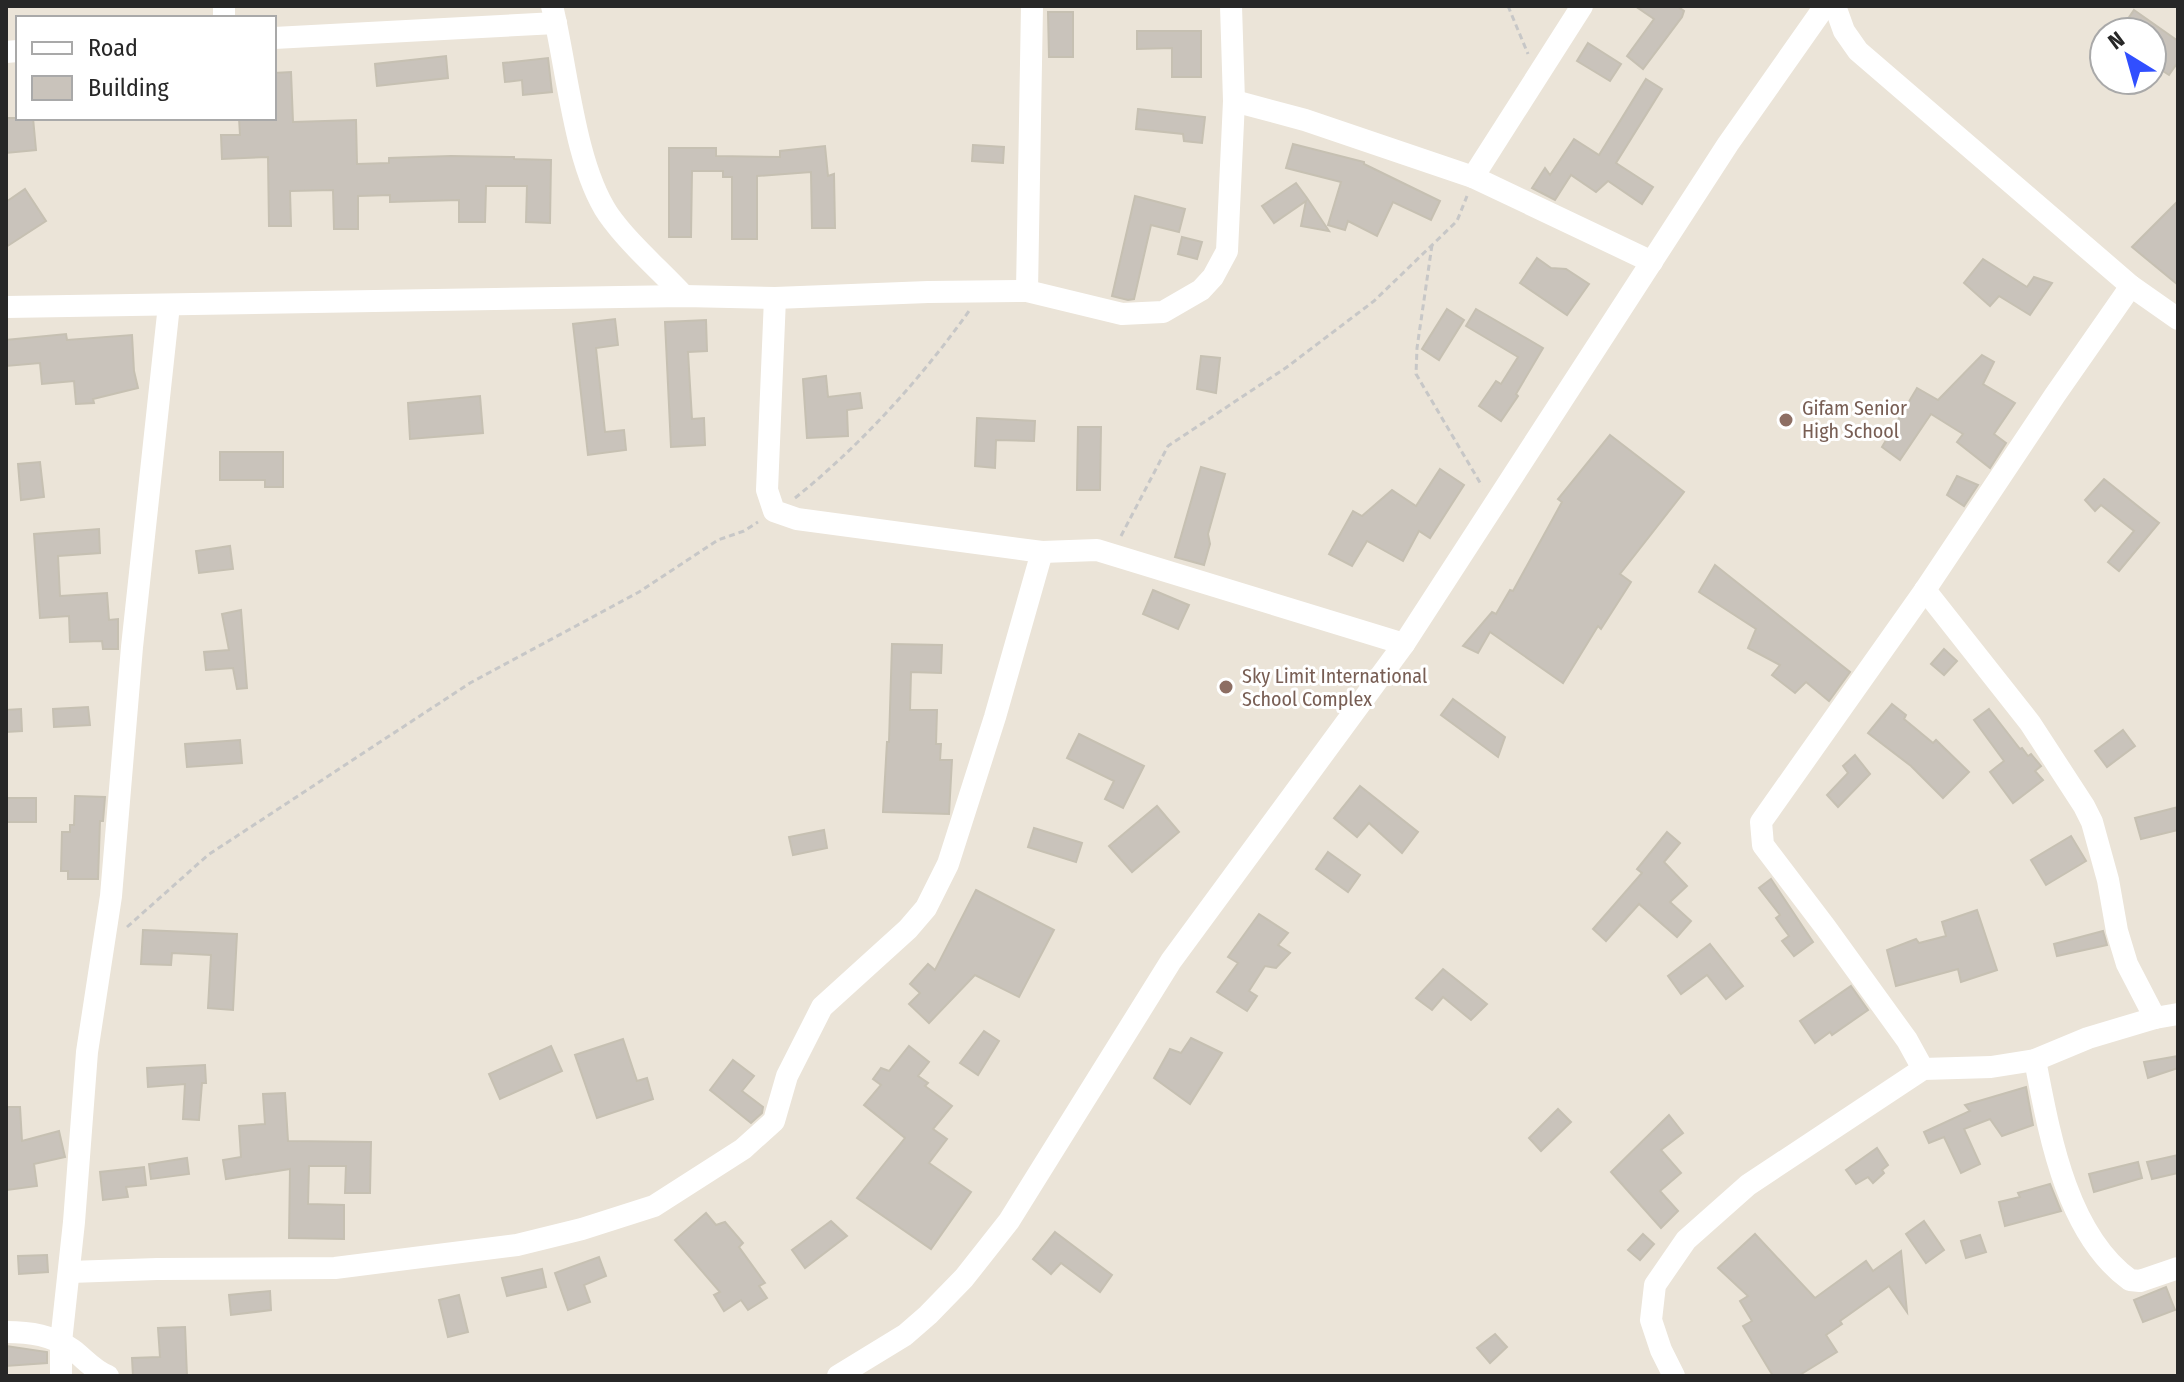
<svg xmlns="http://www.w3.org/2000/svg" width="2184" height="1382" font-family="'Fira Sans Condensed',sans-serif">
<style>
.building{fill:#c9c3bb;stroke:#c6c0b2;stroke-width:2}
.lines{fill:none;stroke-linecap:round;stroke-linejoin:round}
.path{stroke:#c7c7c7;stroke-width:3;stroke-dasharray:6 4;stroke-linecap:butt}
.minor{stroke:#fff;stroke-width:22}
.education-dot{fill:#8d6e63;stroke:#fff;stroke-width:3}
.labels{text-anchor:middle;dominant-baseline:central;stroke-width:6;stroke-linejoin:round;paint-order:stroke}
.education-label{font-size:20px;fill:#785e54;stroke:#fff;text-anchor:start}
</style>
<rect width="100%" height="100%" fill="#ebe4d8"/>
<g class="building">
<path d="M1635,6H1677L1684,11L1682,17L1643,69L1627,56L1654,19Z"/>
<path d="M2134,10L2178,41V62L2169,75L2152,64V32H2119Z"/>
<path d="M1048,12H1073V57H1049Z"/>
<path d="M1137,31H1201V77H1172V48L1137,49Z"/>
<path d="M1588,43L1621,64L1610,81L1577,61Z"/>
<path d="M446,56L448,78L377,86L375,64Z"/>
<path d="M548,58L552,92L523,95L522,80L505,82L503,63Z"/>
<path d="M291,72L293,122L356,120L357,164L389,163V158L451,156L514,157V159L551,160L550,223L526,222L527,186H486L485,222H459V200L390,202V195L358,196V229H334L333,190L290,191L291,226H269L268,157L222,159L221,135H240L239,118H274V73Z"/>
<path d="M1646,79L1662,89L1616,163L1653,187L1642,204L1608,181L1596,192L1571,175L1555,200L1532,188L1545,168L1550,175L1574,139L1599,155Z"/>
<path d="M1138,109L1205,117L1202,143L1184,141L1183,134L1136,129Z"/>
<path d="M6,118H33L36,150L6,153Z"/>
<path d="M1293,144L1364,162V164L1440,201L1431,220L1393,202L1377,236L1348,221L1345,230L1328,225L1341,182L1286,168Z"/>
<path d="M973,145L1004,147L1003,163L972,161Z"/>
<path d="M825,146L828,176L834,174L835,228H812L811,172L757,176V239H732V177H723V171H692L691,237H669V148H716V156L780,157V151Z"/>
<path d="M1296,183L1307,198L1329,231L1301,226L1306,201L1274,223L1262,206Z"/>
<path d="M25,189L46,221L6,247V202Z"/>
<path d="M1135,196L1185,209L1179,232L1151,225L1134,299L1128,300L1112,296Z"/>
<path d="M2178,201V285L2132,247Z"/>
<path d="M1182,237L1202,242L1197,259L1178,254Z"/>
<path d="M1537,258L1551,268L1566,269L1589,284L1567,315L1520,283Z"/>
<path d="M1983,259L2027,287L2034,277L2052,283L2030,315L1999,296L1990,306L1964,283Z"/>
<path d="M1447,309L1464,320L1439,360L1422,349Z"/>
<path d="M1476,309L1543,348L1516,394L1518,396L1501,421L1479,406L1496,381L1501,384L1518,357L1466,326Z"/>
<path d="M615,319L618,345L596,348L605,432L624,430L626,450L588,455L573,324Z"/>
<path d="M706,320L707,351L688,352L692,419L704,418L705,445L671,447L665,322Z"/>
<path d="M66,334L67,340L132,335L134,371L138,388L93,399L94,403L76,404L74,381L42,384L40,363L6,366V340Z"/>
<path d="M1982,355L1994,362L1983,384L2015,403L1994,434L2006,443L1990,468L1957,442L1963,434L1931,414L1900,460L1882,447L1917,388L1938,400Z"/>
<path d="M1201,356L1220,358L1216,393L1197,389Z"/>
<path d="M826,376L828,397L860,393L862,408L847,410L848,436L807,438L803,379Z"/>
<path d="M480,396L483,433L410,439L408,403Z"/>
<path d="M977,418L1035,421L1034,441L996,440L995,468L975,466Z"/>
<path d="M1078,427H1101L1100,490H1077Z"/>
<path d="M1610,435L1684,492L1620,574L1631,582L1601,629L1598,626L1563,683L1490,632L1478,653L1463,646L1492,612L1496,614L1510,590L1513,591L1562,502L1558,499Z"/>
<path d="M220,452H283V487H265V480H220Z"/>
<path d="M40,462L44,497L21,500L18,464Z"/>
<path d="M1201,467L1225,474L1208,534L1210,544L1204,565L1175,557Z"/>
<path d="M1440,469L1464,485L1430,538L1419,531L1403,561L1367,541L1352,566L1329,554L1353,511L1362,516L1392,490L1416,506Z"/>
<path d="M1957,476L1978,485L1964,506L1947,495Z"/>
<path d="M2104,479L2159,523L2119,571L2108,562L2134,531L2101,505L2095,511L2085,500Z"/>
<path d="M99,529L100,553L58,556L60,596L107,593L109,620L118,619V649H103L102,641L70,642L69,616L40,618L34,534Z"/>
<path d="M230,546L233,569L199,573L196,551Z"/>
<path d="M1715,565L1850,672L1829,701L1806,682L1795,693L1772,675L1780,665L1748,648L1756,629L1699,592Z"/>
<path d="M1153,590L1189,605L1178,629L1143,614Z"/>
<path d="M241,610L247,688L237,689L233,668L206,670L204,652L229,650L222,614Z"/>
<path d="M892,644L942,645L941,673L911,672L910,710H937L936,744H941L940,760H952L949,814L883,812L887,742H889Z"/>
<path d="M1944,649L1957,661L1944,675L1931,664Z"/>
<path d="M1453,699L1505,737L1498,757L1441,715Z"/>
<path d="M1892,704L1906,715L1904,719L1933,743L1936,740L1969,772L1943,798L1911,766L1868,733Z"/>
<path d="M88,707L90,725L54,727L53,709Z"/>
<path d="M21,709L22,731L6,732V710Z"/>
<path d="M1989,709L2020,749L2022,748L2028,756L2031,754L2041,766L2035,771L2043,780L2013,803L1990,772L2004,761L1974,720Z"/>
<path d="M2123,730L2135,746L2107,767L2095,751Z"/>
<path d="M1079,734L1144,766L1123,808L1105,799L1114,781L1067,758Z"/>
<path d="M240,740L242,763L187,767L185,744Z"/>
<path d="M1855,755L1870,774L1838,807L1827,795L1848,773L1843,766Z"/>
<path d="M1360,786L1418,832L1402,853L1369,823L1357,837L1334,818Z"/>
<path d="M75,796L105,797L103,821H100L98,879H68V871H61L62,832H70V825H74Z"/>
<rect x="6" y="798" width="30" height="24"/>
<path d="M1157,806L1179,832L1132,872L1109,846Z"/>
<path d="M2178,807V830L2141,839L2135,818Z"/>
<path d="M1034,828L1082,843L1076,862L1028,847Z"/>
<path d="M824,830L827,848L793,855L789,837Z"/>
<path d="M1667,832L1680,843L1664,862L1687,886L1670,902L1691,921L1677,937L1639,904L1606,941L1593,929L1642,873L1637,869Z"/>
<path d="M2071,836L2086,861L2046,885L2031,860Z"/>
<path d="M1328,852L1360,875L1348,892L1316,869Z"/>
<path d="M1771,879L1813,942L1794,956L1782,941L1789,936L1776,918L1780,915L1759,888Z"/>
<path d="M976,890L1054,930L1019,997L975,975L929,1023L909,1004L920,993L910,984L928,964L935,970Z"/>
<path d="M1977,910L1997,970L1961,982L1958,969L1896,986L1887,950L1916,939L1919,943L1946,936L1942,922Z"/>
<path d="M1259,914L1288,933L1278,945L1290,953L1276,968L1265,966L1249,991L1257,996L1247,1011L1217,992L1238,963L1228,957Z"/>
<path d="M143,930L237,934L233,1010L208,1008L211,955L172,953L171,965L141,964Z"/>
<path d="M2103,931L2107,945L2057,956L2054,944Z"/>
<path d="M1710,944L1743,986L1726,999L1707,975L1681,994L1668,976Z"/>
<path d="M1443,969L1487,1004L1471,1020L1443,997L1432,1010L1416,998Z"/>
<path d="M1851,986L1868,1010L1832,1035L1830,1032L1815,1043L1800,1021Z"/>
<path d="M984,1031L999,1041L978,1075L960,1063Z"/>
<path d="M1191,1038L1222,1053L1190,1104L1154,1078L1170,1049L1181,1053Z"/>
<path d="M623,1039L637,1081L647,1078L653,1099L597,1118L575,1055Z"/>
<path d="M551,1046L562,1071L500,1099L489,1074Z"/>
<path d="M909,1046L929,1062L918,1076L928,1083L925,1086L952,1106L933,1129L947,1139L929,1163L971,1192L931,1249L857,1198L905,1138L864,1105L881,1085L873,1079L881,1068L889,1071Z"/>
<path d="M2178,1056V1068L2148,1078L2144,1062Z"/>
<path d="M733,1060L754,1076L742,1091L763,1107L762,1113L751,1123L710,1090Z"/>
<path d="M205,1065L206,1083H202L199,1120L183,1119L185,1084L148,1087L147,1068Z"/>
<path d="M2026,1087L2033,1125L2002,1136L1990,1119L1964,1129L1980,1164L1961,1173L1944,1137L1929,1143L1924,1132L1970,1111L1965,1105Z"/>
<path d="M285,1093L288,1141L371,1142L370,1193H345L346,1166H309L308,1204L344,1205V1239L289,1238L290,1169L226,1179L223,1160L241,1157L239,1126L265,1124L263,1094Z"/>
<path d="M6,1107H20L22,1141L59,1131L65,1157L34,1164L37,1186L6,1190Z"/>
<path d="M1558,1109L1571,1122L1541,1151L1529,1138Z"/>
<path d="M1669,1115L1683,1133L1661,1150L1681,1173L1660,1191L1678,1211L1661,1228L1611,1172Z"/>
<path d="M1877,1148L1888,1165L1882,1170L1884,1173L1873,1183L1868,1177L1856,1184L1846,1170Z"/>
<path d="M2178,1155V1173L2152,1179L2147,1162Z"/>
<path d="M187,1158L189,1174L151,1179L149,1164Z"/>
<path d="M2138,1162L2142,1178L2094,1192L2089,1174Z"/>
<path d="M144,1167L146,1185L126,1187L128,1197L103,1200L100,1172Z"/>
<path d="M2050,1184L2061,1211L2005,1226L1999,1202L2020,1197L2018,1193Z"/>
<path d="M706,1213L716,1225L725,1222L743,1243L739,1247L765,1283L759,1286L767,1298L748,1310L741,1300L724,1311L714,1295L720,1292L675,1240Z"/>
<path d="M831,1221L847,1236L805,1268L792,1250Z"/>
<path d="M1924,1221L1944,1250L1926,1263L1906,1234Z"/>
<path d="M1055,1232L1112,1275L1100,1292L1061,1263L1051,1274L1033,1259Z"/>
<path d="M1643,1234L1654,1244L1640,1260L1628,1250Z"/>
<path d="M1755,1234L1815,1298L1866,1261L1873,1271L1901,1251L1907,1312L1889,1286L1840,1321L1842,1324L1826,1335L1837,1352L1798,1376H1773L1743,1326L1752,1321L1740,1301L1748,1296L1718,1268Z"/>
<path d="M1980,1235L1986,1252L1966,1258L1961,1241Z"/>
<path d="M47,1255L48,1272L19,1274L18,1256Z"/>
<path d="M599,1257L606,1276L584,1285L590,1302L568,1310L555,1273Z"/>
<path d="M542,1269L546,1287L507,1296L502,1278Z"/>
<path d="M2166,1287L2175,1310L2143,1322L2134,1300Z"/>
<path d="M270,1291L271,1310L231,1315L229,1295Z"/>
<path d="M459,1295L468,1332L448,1337L439,1300Z"/>
<path d="M185,1327L187,1376H133L132,1358L160,1357L158,1328Z"/>
<path d="M1495,1334L1507,1347L1490,1363L1477,1348Z"/>
<path d="M6,1346L47,1352V1363L6,1366Z"/>
</g>
<g class="lines">
<g class="path">
<path d="M1508,6L1528,54"/>
<path d="M1432,245L1417,348L1416,374L1482,486"/>
<path d="M795,498C861,445 920,380 969,311"/>
<path d="M1121,536L1168,446L1287,367L1374,301L1457,221L1467,196"/>
<path d="M127,927L208,855L470,683L639,592L718,540L744,531L758,522"/>
</g>
<g class="minor">
<path d="M224,6V18"/>
<path d="M552,6C567,66 574,163 608,214C629,244 659,269 684,296"/>
<path d="M1835,6L1844,31L1858,51L2131,286L2178,319"/>
<path d="M274,38L556,23"/>
<path d="M6,52L18,51"/>
<path d="M1234,101L1305,120L1473,177L1582,6"/>
<path d="M1473,177L1652,262"/>
<path d="M1027,291L1032,6"/>
<path d="M775,298L767,490L774,511L797,519L1042,552L1097,550L1404,644"/>
<path d="M6,307L684,296L775,298L928,292L1027,291L1122,314L1163,312L1201,290L1213,277L1227,251L1234,101L1231,6"/>
<path d="M1925,590L2030,723L2084,806L2092,822L2108,880L2117,931L2127,964L2155,1018"/>
<path d="M2035,1060C2049,1132 2066,1234 2130,1280L2140,1281L2178,1268"/>
<path d="M1923,1069L1907,1040L1826,928L1763,845L1761,822L1925,590L2055,395L2131,286"/>
<path d="M70,1272L157,1269L335,1268L517,1245L582,1229L654,1206L743,1149L774,1121L787,1076L822,1007L908,929L926,908L948,864L995,717L1042,552"/>
<path d="M6,1332C30,1332 52,1335 73,1350C85,1359 93,1370 108,1376"/>
<path d="M61,1376V1342L74,1222L87,1052L111,896L132,647L169,305"/>
<path d="M838,1376L905,1335L928,1315L964,1278L1009,1221L1171,961L1404,644L1728,144L1825,6"/>
<path d="M1674,1376L1661,1350L1651,1320L1655,1285L1686,1240L1748,1185L1923,1069L1991,1067L2035,1060L2088,1038L2155,1018L2178,1014"/>
</g>
</g>
<g class="education-dot">
<circle cx="1786" cy="420" r="8"/>
<circle cx="1226" cy="687" r="8"/>
</g>
<g class="labels">
<g class="education-label">
<text x="1802" y="408">Gifam Senior<tspan x="1802" dy="23">High School</tspan></text>
<text x="1242" y="676">Sky Limit International<tspan x="1242" dy="23">School Complex</tspan></text>
</g>
</g>
<rect width="2184" height="1382" fill="none" stroke="#272727" stroke-width="16"/>
<rect x="16" y="16" width="260" height="104" fill="#ffffff" stroke="#a9a9a9" stroke-width="2"/>
<rect x="32" y="42" width="40" height="12" fill="#ffffff" stroke="#a9a9a9" stroke-width="2"/>
<text x="88" y="56" font-size="24" fill="#272727">Road</text>
<rect x="32" y="76" width="40" height="24" fill="#c9c3bb" stroke="#a9a9a9" stroke-width="2"/>
<text x="88" y="96" font-size="24" fill="#272727">Building</text>
<g transform="translate(2128 56) rotate(323)"><circle r="38" fill="#ffffff" stroke="#a9a9a9" stroke-width="2"/>
<path d="M0-6L14 30L0 20L-14 30Z" fill="#314fff"/>
<text y="-12" font-size="22" font-weight="bold" text-anchor="middle" fill="#272727">N</text>
</g>
</svg>
